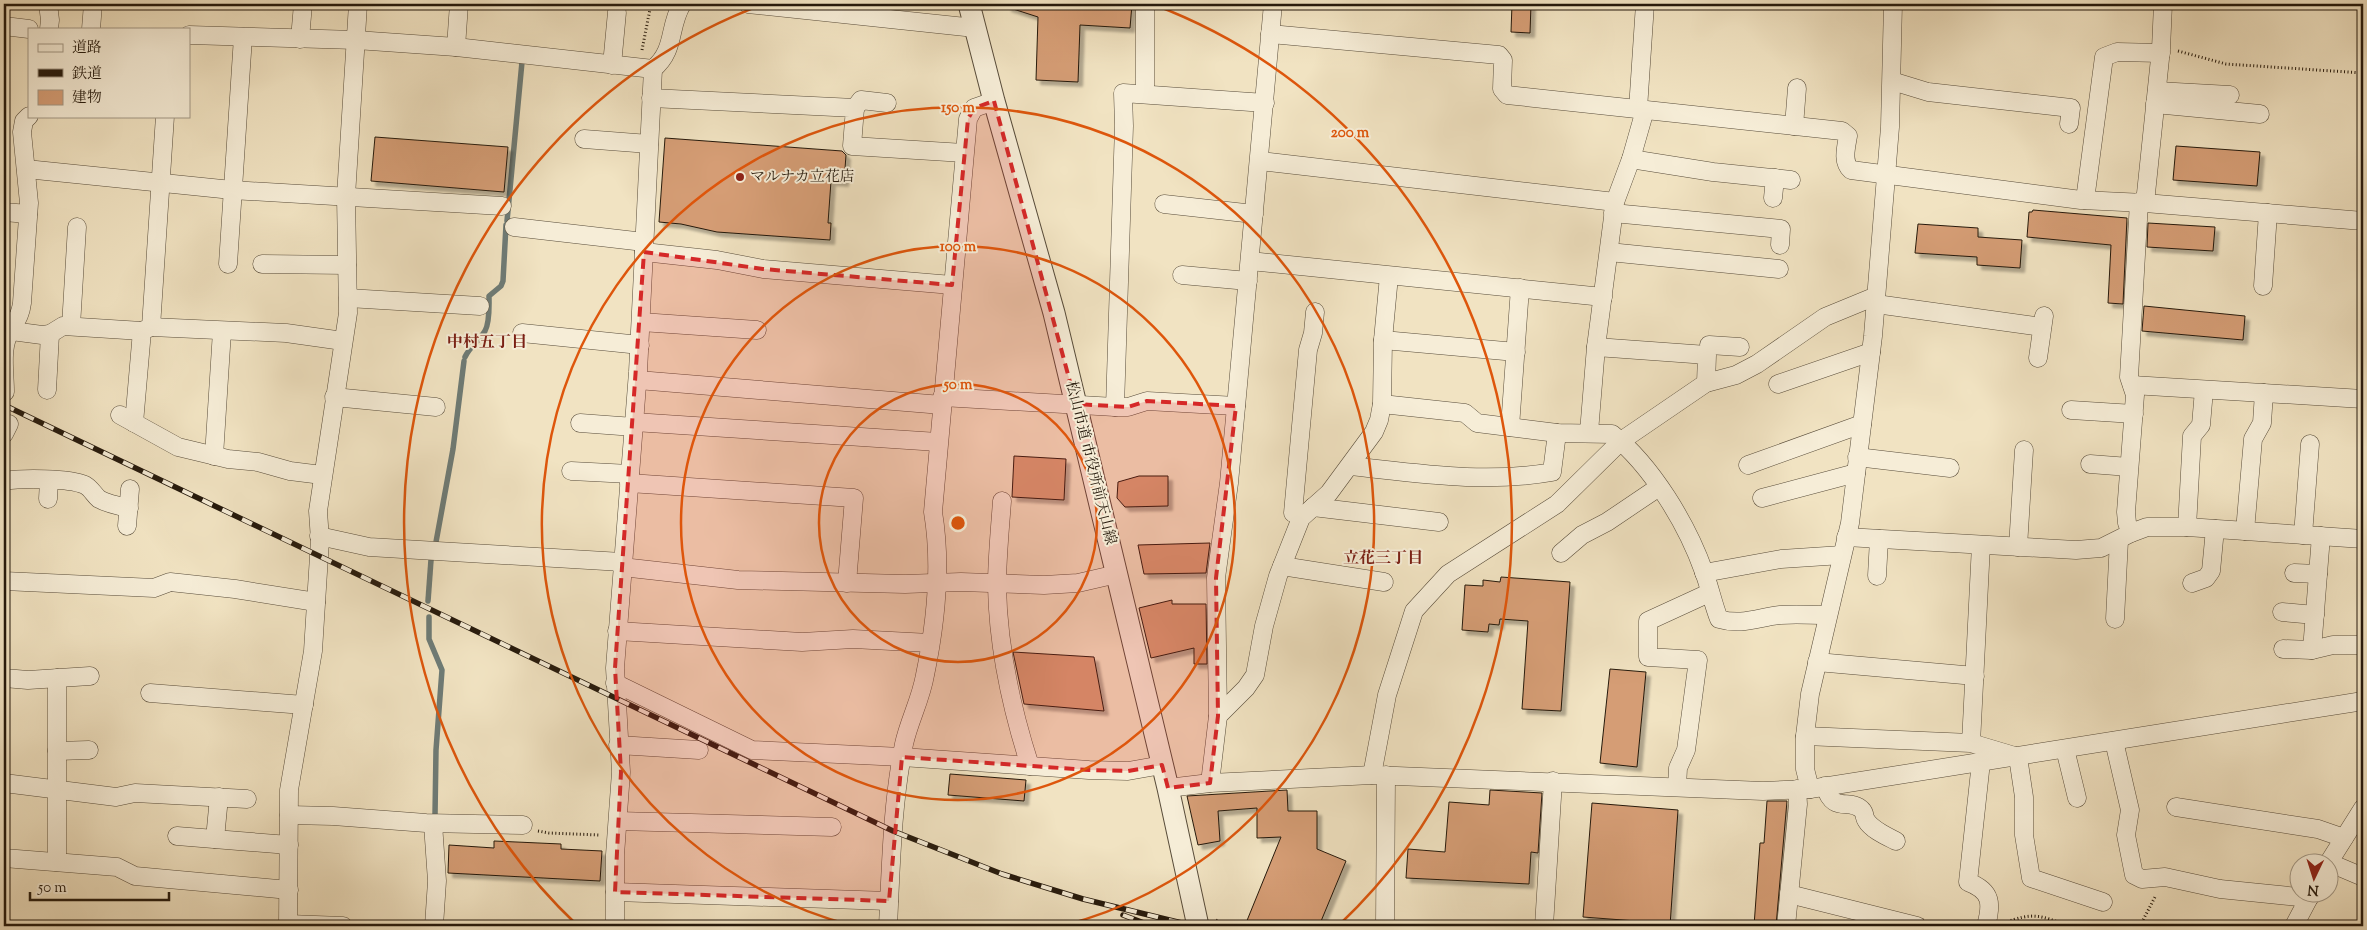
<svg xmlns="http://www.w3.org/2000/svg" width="2367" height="930" font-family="'Sorts Mill Goudy','Noto Serif JP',serif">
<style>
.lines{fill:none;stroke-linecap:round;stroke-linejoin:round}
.stream{stroke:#6e7b76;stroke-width:5.5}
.building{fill:#d59d75;stroke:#25190c;filter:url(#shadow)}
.minor-casing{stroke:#584c3a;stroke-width:19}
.tertiary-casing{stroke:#584c3a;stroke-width:23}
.path{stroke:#25190c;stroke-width:3;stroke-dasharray:1 2.5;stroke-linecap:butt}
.minor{stroke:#f6edd7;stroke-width:18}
.tertiary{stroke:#f6edd7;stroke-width:21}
.rail-casing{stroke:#25190c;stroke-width:5.5}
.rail{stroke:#f6edd7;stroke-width:4;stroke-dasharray:11;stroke-linecap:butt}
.marked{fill:#d62828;fill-opacity:0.2;stroke:#d62828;stroke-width:4;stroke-dasharray:10 6;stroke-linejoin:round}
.ring{fill:none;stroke:#de560c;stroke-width:2.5}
.poi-dot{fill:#8f2418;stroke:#f6edd7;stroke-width:2}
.labels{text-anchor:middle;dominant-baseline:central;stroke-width:4;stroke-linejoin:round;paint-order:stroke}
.poi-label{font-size:15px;fill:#25190c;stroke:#f6edd7;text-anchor:start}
.street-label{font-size:15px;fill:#25190c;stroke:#f6edd7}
.neighbourhood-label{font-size:16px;font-weight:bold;fill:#7a1f14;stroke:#f6edd7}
.centre{fill:#de560c;stroke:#f6edd7;stroke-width:2.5}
.ring-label{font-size:15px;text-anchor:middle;font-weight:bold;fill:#de560c;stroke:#f6edd7;stroke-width:4;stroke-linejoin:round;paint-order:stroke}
</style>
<defs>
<filter id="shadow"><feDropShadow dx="4.5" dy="4.5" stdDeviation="1" flood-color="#0004"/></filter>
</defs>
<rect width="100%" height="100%" fill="#f1e3c2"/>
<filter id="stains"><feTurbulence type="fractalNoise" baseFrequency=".004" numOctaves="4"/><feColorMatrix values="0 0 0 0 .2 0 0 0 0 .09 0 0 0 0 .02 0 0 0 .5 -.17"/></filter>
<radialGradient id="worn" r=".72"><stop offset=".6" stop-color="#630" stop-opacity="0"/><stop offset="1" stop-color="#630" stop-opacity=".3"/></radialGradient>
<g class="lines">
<g class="stream">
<path d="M507,221L522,62"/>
<path d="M465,357C470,346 479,341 485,331C490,322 489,306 489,296L501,286L503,281L506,225"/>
<path d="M436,542L453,449L464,361"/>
<path d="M428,601L431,560"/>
<path d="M429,617V639L442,670L436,750L435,816"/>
</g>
</g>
<g class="building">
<path d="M1007,4H1132L1130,28L1080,25L1078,82L1036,80L1038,17L1007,7Z"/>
<path d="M1512,4H1531L1530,33L1511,32Z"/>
<path d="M375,137L508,147L504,192L371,181Z"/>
<path d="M665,138L842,151L846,155L844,182L831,181L828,223H831L830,240L717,232L681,224L659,222Z"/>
<path d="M2176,146L2260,152L2257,186L2173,180Z"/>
<path d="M2033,210L2127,218L2123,304L2108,303L2111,245L2027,237L2029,212H2032Z"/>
<path d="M2148,223L2215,227L2213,251L2147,247Z"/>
<path d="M1918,224L1978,228V237L2022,240L2020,268L1977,265V257L1915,253Z"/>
<path d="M2144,306L2245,316L2243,340L2142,331Z"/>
<path d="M1014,456L1066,459L1064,500L1012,497Z"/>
<path d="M1139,476H1168V506L1125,507L1117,498L1118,482Z"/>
<path d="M1210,543L1206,573L1144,574L1138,545Z"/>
<path d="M1501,577L1570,582L1561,711L1522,709L1528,621L1500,619L1499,625L1489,624L1488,632L1462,630L1465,585L1483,586V580L1500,582Z"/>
<path d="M1172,600V604H1206L1207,664H1194V648L1151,658L1139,608Z"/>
<path d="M1013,652L1094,657L1104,711L1024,704Z"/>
<path d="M1610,669L1646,672L1637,767L1600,763Z"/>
<path d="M950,774L1026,780L1024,801L948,795Z"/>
<path d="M1287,790L1288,811H1317V849L1346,861L1319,926H1255L1246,923L1281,837L1257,838V808L1218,811L1220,841L1198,845L1187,796Z"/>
<path d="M1490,790L1542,793L1538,853L1531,852L1529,884L1406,878L1408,849L1445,852L1449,802L1489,805Z"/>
<path d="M1767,801H1787L1776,926H1754L1760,843H1764Z"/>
<path d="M1592,803L1678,810L1670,926L1636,924V921L1583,917Z"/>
<path d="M494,841L561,844V849L602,851L600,881L448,873L449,845L494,848Z"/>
</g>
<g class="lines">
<g class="minor-casing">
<g id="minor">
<path d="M48,4L50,20L49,29"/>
<path d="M748,4L975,28"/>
<path d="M4,26L29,29"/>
<path d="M91,29L93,4"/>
<path d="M1270,34L1499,55L1503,60L1502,89L1507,95L1842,131L1848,136C1846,148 1842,162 1851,170L2081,200L2145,203L2363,221"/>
<path d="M189,35L356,40L456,47L653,69C676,50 668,27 682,4"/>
<path d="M300,39L303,4"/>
<path d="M456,47L459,4"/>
<path d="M612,65L617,12"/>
<path d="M1892,81L1928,92L2071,108L2069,124"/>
<path d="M2157,91L2230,95"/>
<path d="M1145,93V4"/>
<path d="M651,98L855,108L852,146L964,153"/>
<path d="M2155,104L2260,114"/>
<path d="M855,108L861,100L887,103"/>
<path d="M1638,109L1645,4"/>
<path d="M1794,126L1797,88"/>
<path d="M584,139L649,144"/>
<path d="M1631,159L1713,172L1791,180"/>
<path d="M1260,161L1615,202"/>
<path d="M26,169L232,190L502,206"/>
<path d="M1773,198L1775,178"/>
<path d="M2085,200L2104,57L2117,52L2161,53"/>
<path d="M2145,203L2161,49L2163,4"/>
<path d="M1164,204L1254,214"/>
<path d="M4,212L28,214"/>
<path d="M1613,213L1781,229L1780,245"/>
<path d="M514,227L644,242"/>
<path d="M644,252L717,260L763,269L952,285"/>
<path d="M1609,252L1779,269"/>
<path d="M1250,261L1603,297"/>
<path d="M228,264L243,37"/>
<path d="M262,264L347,265"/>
<path d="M1182,275L1248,281"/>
<path d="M2263,286L2268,213"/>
<path d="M348,298L480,306"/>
<path d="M1876,304L2042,327"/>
<path d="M641,322L757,330"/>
<path d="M71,326L77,227"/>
<path d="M151,327L286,333L343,341"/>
<path d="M4,330L42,335L50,334L63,326L142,331"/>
<path d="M522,333L640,345"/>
<path d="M1383,340L1516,352"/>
<path d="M1709,345L1740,347"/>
<path d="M1596,347L1707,355L1706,383"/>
<path d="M2038,358L2044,316"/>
<path d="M638,380L942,405"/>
<path d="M1778,384L1871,352"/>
<path d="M2132,385L2363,399"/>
<path d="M47,390L50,334"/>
<path d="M5,392C5,375 1,351 8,336C14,322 20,319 22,303L29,203L22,132L24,121L29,116"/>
<path d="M334,397L436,407"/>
<path d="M942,397L1115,407H1128L1147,401L1236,406"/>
<path d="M1382,404L1465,413L1477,423L1557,433L1612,434C1652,466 1687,524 1704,572C1710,588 1713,604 1719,619C1742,626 1759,617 1780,615C1796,614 1811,615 1827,615"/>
<path d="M1115,407L1124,126L1123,93L1265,103"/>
<path d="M2071,410L2134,414"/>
<path d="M120,415L178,447L228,459L258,462L290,471L322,475"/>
<path d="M634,422L938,442"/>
<path d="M134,423L142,331L151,327L165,116"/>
<path d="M580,423L634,427"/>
<path d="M1510,427L1520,288"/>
<path d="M1589,432L1596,347L1615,202L1631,159L1645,110"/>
<path d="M4,434L9,424"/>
<path d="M214,456L222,331"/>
<path d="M1857,457L1950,468"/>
<path d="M2090,464L2129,467"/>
<path d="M1748,465L1862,424"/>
<path d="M1350,466C1417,473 1485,484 1552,472L1557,433"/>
<path d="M571,471L630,474"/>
<path d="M4,481C22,478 69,478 85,485C91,488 94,495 99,499C108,504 119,506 129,508"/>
<path d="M629,483L854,498L847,583"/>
<path d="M1762,498L1856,473"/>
<path d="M48,499L49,481"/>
<path d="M1002,501C1000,529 997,558 997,586C998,648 1011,707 1030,766"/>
<path d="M1313,507L1439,522"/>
<path d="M1304,515L1293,513L1308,350L1313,333L1315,312"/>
<path d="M127,526L130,489"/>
<path d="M2187,527L2192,436L2201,425L2204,390"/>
<path d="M2245,531L2253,439L2262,423L2264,393"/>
<path d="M2131,533L2127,523L2126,512L2135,395L2129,377L2139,202"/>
<path d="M2303,535L2310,444"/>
<path d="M319,536L369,547L622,562"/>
<path d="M1846,537L2076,550L2101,548L2131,533L2147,527H2187L2363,539"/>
<path d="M2018,547L2024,450"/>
<path d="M1561,553L1582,535L1607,522L1659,487"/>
<path d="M1282,566L1384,582"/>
<path d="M622,567L738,580L905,584L961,582L1044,585L1078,583L1117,574"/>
<path d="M1704,573L1781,559L1842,555"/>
<path d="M2294,573L2318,574"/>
<path d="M1877,576L1879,539"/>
<path d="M4,581L154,588L170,582L235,589L316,602"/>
<path d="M2192,583L2206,578L2211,571L2215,529"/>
<path d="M2282,612L2315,615"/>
<path d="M2115,619L2119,540"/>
<path d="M617,631L802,642L853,639L930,643"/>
<path d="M2283,649L2312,650L2333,645H2363"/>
<path d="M2312,650L2321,536"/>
<path d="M1817,662L1975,676"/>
<path d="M4,678L28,680L90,676"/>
<path d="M57,678V862"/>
<path d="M615,683L752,750L902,757L1089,770L1128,771L1162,765"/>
<path d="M150,693L304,705"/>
<path d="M1218,716L1246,688L1255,675L1264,626L1278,576L1301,518L1329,493L1374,432L1379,420L1382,404L1383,340L1389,276"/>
<path d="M1805,736L1971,743L2018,757L2024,797V835L2031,878L2103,902"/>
<path d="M2114,741L2130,810L2126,835L2134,875L2142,879L2165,877L2220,889L2309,898"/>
<path d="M1971,743L1981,545"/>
<path d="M618,745L699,750"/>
<path d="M2065,749L2077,798"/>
<path d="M57,751L89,750"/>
<path d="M1981,762L1968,882C1992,891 1992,904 1986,926"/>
<path d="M1372,775L1387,695L1414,611L1448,574L1557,504L1621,441L1706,383L1736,375L1757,364L1825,317L1876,296"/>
<path d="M4,783L116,797L135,793L247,799"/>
<path d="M1210,783L1218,716L1216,578L1229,483L1273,4"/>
<path d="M1825,786C1833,815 1850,797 1862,810C1865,813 1864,817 1866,820C1872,830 1886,836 1896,841"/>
<path d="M1677,787L1678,768L1686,750L1698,660L1648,657V621L1709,593"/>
<path d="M1168,788L1210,783L1372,775L1763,791L1810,789L2363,701"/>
<path d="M1810,789L1805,769V736L1810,694L1850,523L1873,336L1890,127L1893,4"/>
<path d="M2176,807L2318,829L2344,838"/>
<path d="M289,815L333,816L426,823L523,825"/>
<path d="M618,821L832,827"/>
<path d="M433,824L437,881L434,926"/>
<path d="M177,836L289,845"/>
<path d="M215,839L219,797"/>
<path d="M4,858L117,867L135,876L289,890"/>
<path d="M2329,862L2363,808"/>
<path d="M2330,863L2363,877"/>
<path d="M615,892L889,901"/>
<path d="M1789,894L1917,926"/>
<path d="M288,924L343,926"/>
<path d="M288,926L289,790L313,651L320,540L318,511L348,313L346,196L358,4"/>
<path d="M615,926V855L621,772L615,668L638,372L653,69"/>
<path d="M888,926C891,866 892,804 904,744C909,721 921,699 925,675C936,622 942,566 933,512L968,119L974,108L994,101"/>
<path d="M1385,926L1386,775"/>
<path d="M1544,926L1553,781"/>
<path d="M1786,926L1798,804L1797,789"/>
<path d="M2294,926L2312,892"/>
</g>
</g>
<g class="tertiary-casing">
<path id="tertiary" d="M969,4L994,101L1054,313L1168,788L1198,926"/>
</g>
<g class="path">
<path d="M642,50L651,4"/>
<path d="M2178,51L2226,64L2363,73"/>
<path d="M538,831L549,833L599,835"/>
<path d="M1216,920L1226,926"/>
<path d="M2004,923C2033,912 2040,915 2068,926"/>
<path d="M2140,926L2156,895"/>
</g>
<use href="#minor" class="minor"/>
<use href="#tertiary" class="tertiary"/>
<g class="rail-casing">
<g id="rail">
<path d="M4,405L893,831L1002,874L1083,899L1194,926"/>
<path d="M1123,915L1152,926"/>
</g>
</g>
<use href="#rail" class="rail"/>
</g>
<path class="marked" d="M994,101L1076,404L1128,407L1147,401L1236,406L1216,578L1218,716L1210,783L1168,788L1162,765L1128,771L1089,770L902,757L889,901L615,892L621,772L615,668L644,252L763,269L952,285L968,119L974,108Z"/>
<g class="ring">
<circle cx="958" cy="523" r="139"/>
<circle cx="958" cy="523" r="277"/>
<path d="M854 926A416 416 0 1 1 1062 926"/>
<path d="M577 925A554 554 0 0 1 764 4M1152 4A554 554 0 0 1 1339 925"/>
</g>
<circle class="poi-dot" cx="740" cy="177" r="5"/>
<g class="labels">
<g class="poi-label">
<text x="750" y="177">マルナカ立花店</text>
</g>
<g class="street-label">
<text transform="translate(1090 463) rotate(76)">松山市道 市役所前天山線</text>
</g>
<g class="neighbourhood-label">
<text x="487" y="343">中村五丁目</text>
<text x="1383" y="559">立花三丁目</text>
</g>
</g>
<circle cx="958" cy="523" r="8" class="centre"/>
<g class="ring-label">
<text x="958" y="112">150 m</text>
<text x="1350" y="137">200 m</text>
<text x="958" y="251">100 m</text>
<text x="958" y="389">50 m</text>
</g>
<rect width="2367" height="930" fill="none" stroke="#f1e3c2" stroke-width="20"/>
<rect x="5" y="5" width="2357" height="920" fill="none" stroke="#25190c" stroke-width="2.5"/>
<rect x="10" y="10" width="2347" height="910" fill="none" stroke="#25190c"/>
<rect x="28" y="28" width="162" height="90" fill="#f6edd7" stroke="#a29886"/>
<rect x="38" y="44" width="25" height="8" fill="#f6edd7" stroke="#a29886"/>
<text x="72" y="52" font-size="15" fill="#25190c">道路</text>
<rect x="38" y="69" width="25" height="8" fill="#25190c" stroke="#a29886"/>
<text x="72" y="78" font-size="15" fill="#25190c">鉄道</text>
<rect x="38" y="90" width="25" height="15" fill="#d59d75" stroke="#a29886"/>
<text x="72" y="102" font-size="15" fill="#25190c">建物</text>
<g transform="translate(2314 878) rotate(184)"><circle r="24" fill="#f6edd7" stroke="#a29886"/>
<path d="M0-4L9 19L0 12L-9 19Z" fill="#8f2418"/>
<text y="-8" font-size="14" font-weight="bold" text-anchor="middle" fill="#25190c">N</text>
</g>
<path d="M30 892v8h139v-8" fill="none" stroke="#25190c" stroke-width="2.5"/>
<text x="38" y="892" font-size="15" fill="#25190c" stroke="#f6edd7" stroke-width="4" paint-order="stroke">50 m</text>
<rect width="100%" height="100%" filter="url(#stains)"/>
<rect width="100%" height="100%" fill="url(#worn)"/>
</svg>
